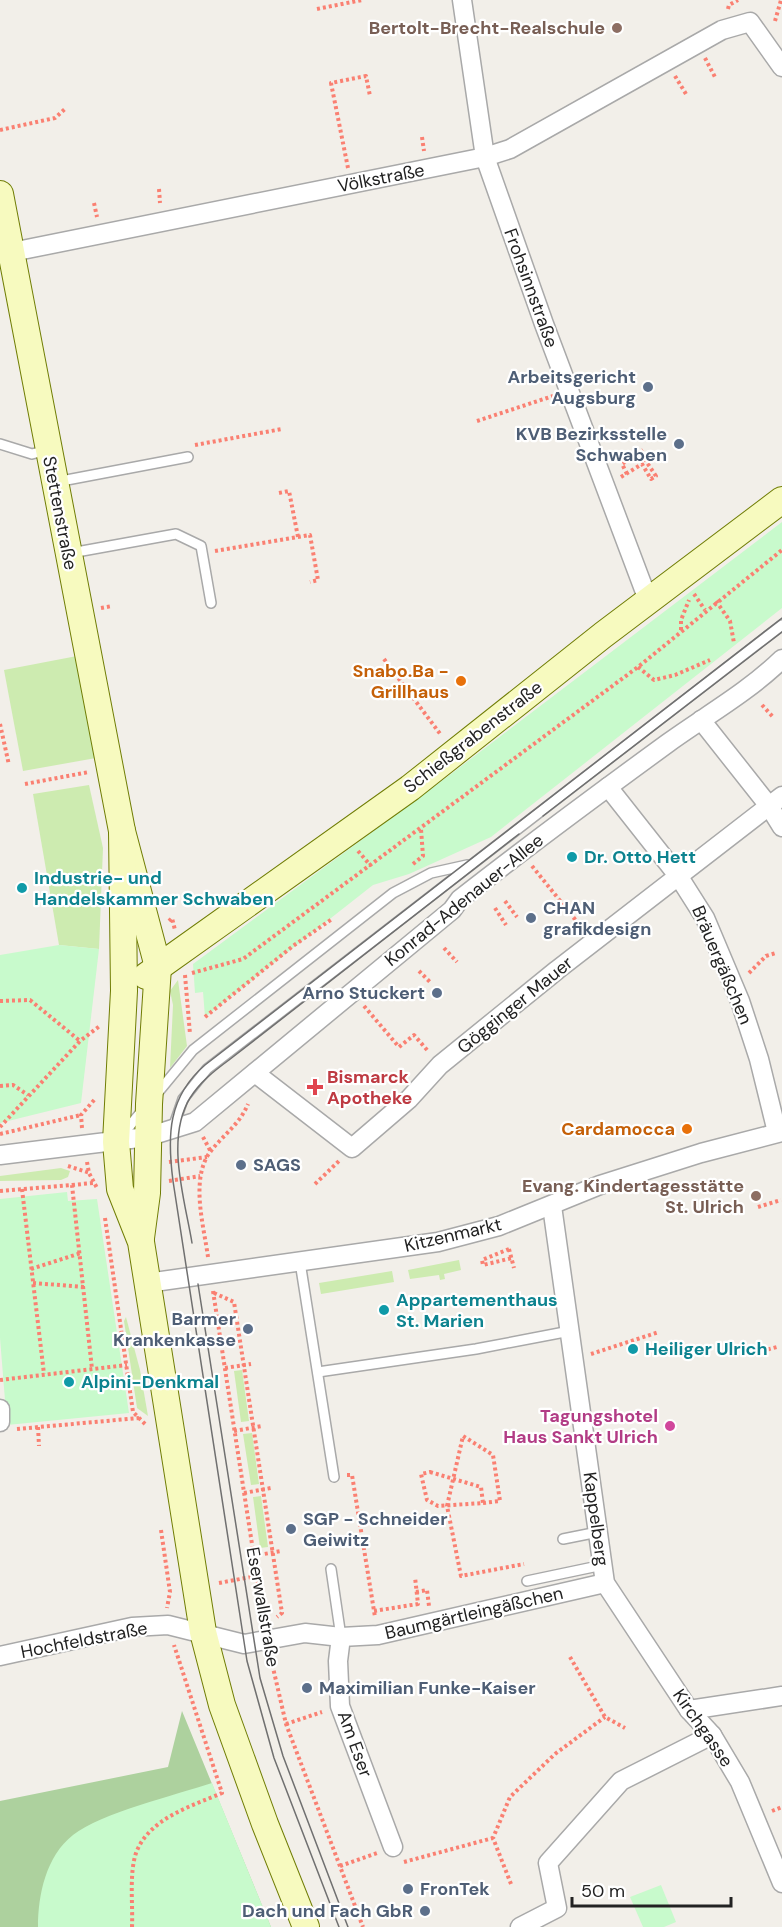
<svg xmlns="http://www.w3.org/2000/svg" width="782" height="1927" font-family="'DM Sans',sans-serif">
<style>
.grass{fill:#cdebb0}
.forest{fill:#add19e}
.park{fill:#c8facc}
.lines{fill:none;stroke-linecap:round;stroke-linejoin:round}
.lane-casing{stroke:#a9a9a9;stroke-width:12}
.street-casing{stroke:#a9a9a9;stroke-width:21}
.secondary-casing{stroke:#707d05;stroke-width:28}
.path{stroke:#fa8072;stroke-width:4;stroke-dasharray:3 3;stroke-linecap:butt}
.lane{stroke:#fff;stroke-width:9}
.street{stroke:#fff;stroke-width:18}
.secondary{stroke:#f7fabf;stroke-width:26}
.tram{stroke:#707070;stroke-width:1.5}
.education-dot{fill:#8d6e63;stroke:#fff;stroke-width:2}
.service-dot{fill:#5c6f8a;stroke:#fff;stroke-width:2}
.food-dot{fill:#e8710a;stroke:#fff;stroke-width:2}
.culture-dot{fill:#0f9aa8;stroke:#fff;stroke-width:2}
.health-dot{fill:#e0444e;stroke:#fff;stroke-width:2}
.hotel-dot{fill:#d1479c;stroke:#fff;stroke-width:2}
.labels{text-anchor:middle;dominant-baseline:central;stroke-width:4.5;stroke-linejoin:round;paint-order:stroke}
.education-label{font-size:18px;font-weight:bold;fill:#785e54;stroke:#fff;text-anchor:end}
.street-label{font-size:18px;fill:#222;stroke:#fff}
.service-label{font-size:18px;font-weight:bold;fill:#4e5e75;stroke:#fff;text-anchor:end}
.food-label{font-size:18px;font-weight:bold;fill:#c56008;stroke:#fff;text-anchor:end}
.culture-label{font-size:18px;font-weight:bold;fill:#0d838f;stroke:#fff;text-anchor:start}
.health-label{font-size:18px;font-weight:bold;fill:#be3a42;stroke:#fff;text-anchor:start}
.hotel-label{font-size:18px;font-weight:bold;fill:#b23c85;stroke:#fff;text-anchor:end}
</style>
<rect width="100%" height="100%" fill="#f2efe9"/>
<g class="grass">
<path d="M77,656L96,758L23,771L4,670Z"/>
<path d="M89,785L103,848L99,949L59,945L33,794Z"/>
<path d="M178,980L187,1046L170,1068L173,1005L170,991Z"/>
<path d="M61,1168L70,1171L68,1177L61,1180L0,1181V1176Z"/>
<path d="M459,1260L461,1270L444,1274L445,1279L440,1280L439,1275L410,1279L408,1270Z"/>
<path d="M392,1271L394,1282L321,1294L319,1283Z"/>
<path d="M126,1317L140,1370L148,1416L137,1408L124,1321Z"/>
<path d="M242,1370L249,1421L241,1422L234,1371Z"/>
<path d="M252,1433L259,1484L251,1485L243,1434Z"/>
<path d="M261,1496L268,1547L260,1548L253,1497Z"/>
</g>
<path class="forest" d="M182,1711L271,1927H0V1801L168,1767Z"/>
<g class="park">
<path d="M782,522V608L491,837L409,874L373,885L205,1017L203,992L195,993L193,964L447,777Z"/>
<path d="M59,945L99,949L81,1103L0,1123V955Z"/>
<path d="M67,1192L68,1201L97,1199L129,1413L7,1425L0,1338V1199Z"/>
<path d="M212,1783L271,1927H38C38,1895 46,1856 73,1835C101,1813 176,1795 212,1783Z"/>
<path d="M661,1885L676,1922L664,1927H643L630,1897Z"/>
</g>
<g class="lines">
<g class="lane-casing">
<g id="lane">
<path d="M0,444L32,454L47,450"/>
<path d="M56,482L188,457"/>
<path d="M71,553L176,534L201,546L211,603"/>
<path d="M155,1096L193,1050L393,893L431,873L467,865"/>
<path d="M173,1128L183,1099L207,1069L782,625"/>
<path d="M122,1135L142,1111"/>
<path d="M300,1262L334,1477"/>
<path d="M318,1372L476,1349L570,1331"/>
<path d="M563,1539L598,1532"/>
<path d="M331,1569L341,1637"/>
<path d="M527,1581L603,1565"/>
</g>
</g>
<g class="street-casing">
<g id="street">
<path d="M462,0L485,157L544,324L648,600"/>
<path d="M2,254L485,157L510,149L722,30L750,22L782,67"/>
<path d="M701,720L769,806L782,827"/>
<path d="M608,787L679,877L705,918L740,1001L759,1059L777,1132"/>
<path d="M255,1073L352,1148L409,1099L440,1065L557,970L782,796"/>
<path d="M0,1155L147,1137L195,1122L452,910L460,899C528,846 598,794 668,743C707,715 748,692 782,659"/>
<path d="M552,1206L605,1583L689,1710L712,1735L740,1782L782,1883"/>
<path d="M147,1283L438,1242L499,1226L600,1185L701,1153L782,1132"/>
<path d="M0,1409V1422"/>
<path d="M341,1637L338,1661L340,1706L393,1847"/>
<path d="M0,1656L132,1627L168,1625L244,1644L305,1633L341,1637L378,1635L605,1583"/>
<path d="M689,1710L782,1696"/>
<path d="M520,1927L557,1908L548,1863L621,1781L712,1735"/>
</g>
</g>
<g class="secondary-casing">
<g id="secondary">
<path d="M0,194L122,831L158,967L149,1104L147,1193L141,1238"/>
<path d="M122,831L124,991L116,1142L120,1189L141,1242L203,1632L222,1705L265,1824L306,1927"/>
<path d="M146,976L410,788L603,635L782,500"/>
</g>
</g>
<g class="path">
<path d="M317,9L362,0"/>
<path d="M728,9L729,5L738,0"/>
<path d="M775,21L781,0"/>
<path d="M705,58L716,79"/>
<path d="M675,76L686,94"/>
<path d="M0,130L55,118L66,108"/>
<path d="M422,137L424,151"/>
<path d="M348,168L331,83L366,76L370,96"/>
<path d="M159,189L160,203"/>
<path d="M94,203L97,217"/>
<path d="M477,421L553,396"/>
<path d="M195,445L282,429"/>
<path d="M627,474L622,464L643,450"/>
<path d="M621,477L642,464L651,479L656,476L640,452"/>
<path d="M279,493L289,491L298,537"/>
<path d="M215,551L310,535L318,580L310,582"/>
<path d="M694,594L705,610"/>
<path d="M716,601L730,621L734,643"/>
<path d="M101,608L112,606"/>
<path d="M681,630V620L689,600"/>
<path d="M384,659L441,735"/>
<path d="M638,667L654,680L675,675L710,660"/>
<path d="M762,705L774,718"/>
<path d="M0,724L9,765"/>
<path d="M25,784L89,772"/>
<path d="M358,851L371,866"/>
<path d="M413,864L423,856L421,829"/>
<path d="M532,866L582,928"/>
<path d="M505,901L517,917"/>
<path d="M495,908L506,925"/>
<path d="M169,921L172,918L175,930"/>
<path d="M444,948L457,962"/>
<path d="M419,971L431,983"/>
<path d="M192,973L243,959L638,667L782,550"/>
<path d="M749,973L766,956L776,953"/>
<path d="M185,975L190,1034"/>
<path d="M0,1001L30,1000L80,1041"/>
<path d="M364,1006L399,1047L414,1035L428,1051"/>
<path d="M205,1017L293,946L332,919"/>
<path d="M0,1086L13,1085L28,1095"/>
<path d="M0,1127L80,1041L101,1025"/>
<path d="M82,1128L81,1115L95,1099"/>
<path d="M0,1134L81,1115"/>
<path d="M203,1137L211,1152"/>
<path d="M87,1162L89,1173L97,1188"/>
<path d="M169,1162L207,1157"/>
<path d="M68,1166L90,1173"/>
<path d="M169,1181L200,1176"/>
<path d="M315,1184L339,1161"/>
<path d="M72,1185L93,1183"/>
<path d="M22,1189L44,1374"/>
<path d="M0,1191L72,1185L92,1369"/>
<path d="M758,1207L781,1200"/>
<path d="M105,1218L133,1412L146,1425"/>
<path d="M509,1249L482,1260L483,1265L512,1258"/>
<path d="M509,1249L514,1268"/>
<path d="M208,1257C204,1227 191,1183 208,1155C221,1136 239,1126 248,1104"/>
<path d="M31,1269L81,1253"/>
<path d="M33,1283L85,1287"/>
<path d="M213,1291L264,1622"/>
<path d="M214,1293L234,1302L282,1613L277,1617"/>
<path d="M762,1351L777,1347"/>
<path d="M591,1354L659,1332"/>
<path d="M225,1368L251,1364"/>
<path d="M0,1380L127,1365"/>
<path d="M38,1427L39,1446"/>
<path d="M17,1429L139,1418"/>
<path d="M234,1431L262,1426"/>
<path d="M430,1472L481,1487L483,1503L438,1506L427,1500L421,1474Z"/>
<path d="M347,1475H352L375,1617"/>
<path d="M244,1493L271,1488"/>
<path d="M483,1503L500,1501L493,1455L463,1436L447,1506L461,1576L524,1564"/>
<path d="M161,1530L170,1592L167,1608"/>
<path d="M253,1556L281,1551"/>
<path d="M219,1583L256,1576"/>
<path d="M416,1592L427,1590L429,1606"/>
<path d="M374,1611L418,1604L415,1577"/>
<path d="M570,1657L605,1717L625,1728"/>
<path d="M271,1659L286,1724L363,1927"/>
<path d="M286,1724L322,1712"/>
<path d="M772,1811L782,1807"/>
<path d="M404,1862L493,1838"/>
<path d="M340,1866L377,1853"/>
<path d="M511,1884L493,1838L510,1797L555,1754L605,1717"/>
<path d="M132,1927C133,1904 129,1874 136,1853C149,1818 192,1806 222,1793L174,1645"/>
</g>
<use href="#lane" class="lane"/>
<use href="#street" class="street"/>
<use href="#secondary" class="secondary"/>
<g class="tram">
<path d="M543,816L782,632"/>
<path d="M192,1243C185,1200 165,1139 190,1098C200,1082 214,1071 229,1060L519,834"/>
<path d="M198,1284L260,1678L283,1756L348,1927"/>
<path d="M339,1927L274,1758L247,1661L173,1181C167,1135 168,1097 205,1065L782,618"/>
</g>
</g>
<g class="education-dot">
<circle cx="617" cy="28" r="6"/>
<circle cx="756" cy="1196" r="6"/>
</g>
<g class="service-dot">
<circle cx="648" cy="387" r="6"/>
<circle cx="679" cy="444" r="6"/>
<circle cx="531" cy="918" r="6"/>
<circle cx="437" cy="993" r="6"/>
<circle cx="241" cy="1165" r="6"/>
<circle cx="248" cy="1329" r="6"/>
<circle cx="291" cy="1529" r="6"/>
<circle cx="307" cy="1688" r="6"/>
<circle cx="408" cy="1889" r="6"/>
<circle cx="425" cy="1911" r="6"/>
</g>
<g class="food-dot">
<circle cx="461" cy="681" r="6"/>
<circle cx="687" cy="1129" r="6"/>
</g>
<g class="culture-dot">
<circle cx="572" cy="857" r="6"/>
<circle cx="22" cy="888" r="6"/>
<circle cx="384" cy="1310" r="6"/>
<circle cx="633" cy="1349" r="6"/>
<circle cx="69" cy="1382" r="6"/>
</g>
<path class="health-dot" d="M312 1078h6v6h6v6h-6v6h-6v-6h-6v-6h6z"/>
<circle class="hotel-dot" cx="670" cy="1426" r="6"/>
<g class="labels">
<g class="education-label">
<text x="605" y="28">Bertolt-Brecht-Realschule</text>
<text x="744" y="1186">Evang. Kindertagesstätte<tspan x="744" dy="21">St. Ulrich</tspan></text>
</g>
<g class="street-label">
<text transform="translate(381 178) rotate(-11)">Völkstraße</text>
<text transform="translate(531 288) rotate(70)">Frohsinnstraße</text>
<text transform="translate(60 513) rotate(79)">Stettenstraße</text>
<text transform="translate(473 737) rotate(-38)">Schießgrabenstraße</text>
<text transform="translate(464 900) rotate(-39)">Konrad-Adenauer-Allee</text>
<text transform="translate(722 965) rotate(67)">Bräuergäßchen</text>
<text transform="translate(515 1005) rotate(-39)">Gögginger Mauer</text>
<text transform="translate(453 1235) rotate(-13)">Kitzenmarkt</text>
<text transform="translate(596 1519) rotate(82)">Kappelberg</text>
<text transform="translate(263 1607) rotate(80)">Eserwallstraße</text>
<text transform="translate(474 1613) rotate(-13)">Baumgärtleingäßchen</text>
<text transform="translate(84 1640) rotate(-11)">Hochfeldstraße</text>
<text transform="translate(703 1728) rotate(55)">Kirchgasse</text>
<text transform="translate(355 1744) rotate(70)">Am Eser</text>
</g>
<g class="service-label">
<text x="636" y="377">Arbeitsgericht<tspan x="636" dy="21">Augsburg</tspan></text>
<text x="667" y="434">KVB Bezirksstelle<tspan x="667" dy="21">Schwaben</tspan></text>
<text x="543" y="908" text-anchor="start">CHAN<tspan x="543" dy="21">grafikdesign</tspan></text>
<text x="425" y="993">Arno Stuckert</text>
<text x="253" y="1165" text-anchor="start">SAGS</text>
<text x="236" y="1319">Barmer<tspan x="236" dy="21">Krankenkasse</tspan></text>
<text x="303" y="1519" text-anchor="start">SGP - Schneider<tspan x="303" dy="21">Geiwitz</tspan></text>
<text x="319" y="1688" text-anchor="start">Maximilian Funke-Kaiser</text>
<text x="420" y="1889" text-anchor="start">FronTek</text>
<text x="413" y="1911">Dach und Fach GbR</text>
</g>
<g class="food-label">
<text x="449" y="671">Snabo.Ba -<tspan x="449" dy="21">Grillhaus</tspan></text>
<text x="675" y="1129">Cardamocca</text>
</g>
<g class="culture-label">
<text x="584" y="857">Dr. Otto Hett</text>
<text x="34" y="878">Industrie- und<tspan x="34" dy="21">Handelskammer Schwaben</tspan></text>
<text x="396" y="1300">Appartementhaus<tspan x="396" dy="21">St. Marien</tspan></text>
<text x="645" y="1349">Heiliger Ulrich</text>
<text x="81" y="1382">Alpini-Denkmal</text>
</g>
<g class="health-label">
<text x="327" y="1077">Bismarck<tspan x="327" dy="21">Apotheke</tspan></text>
</g>
<g class="hotel-label">
<text x="658" y="1416">Tagungshotel<tspan x="658" dy="21">Haus Sankt Ulrich</tspan></text>
</g>
</g>
<path d="M572 1897v9h159v-9" fill="none" stroke="#222222" stroke-width="3"/>
<text x="581" y="1897" font-size="18" fill="#222222" stroke="#ffffff" stroke-width="4.5" paint-order="stroke">50 m</text>
</svg>
